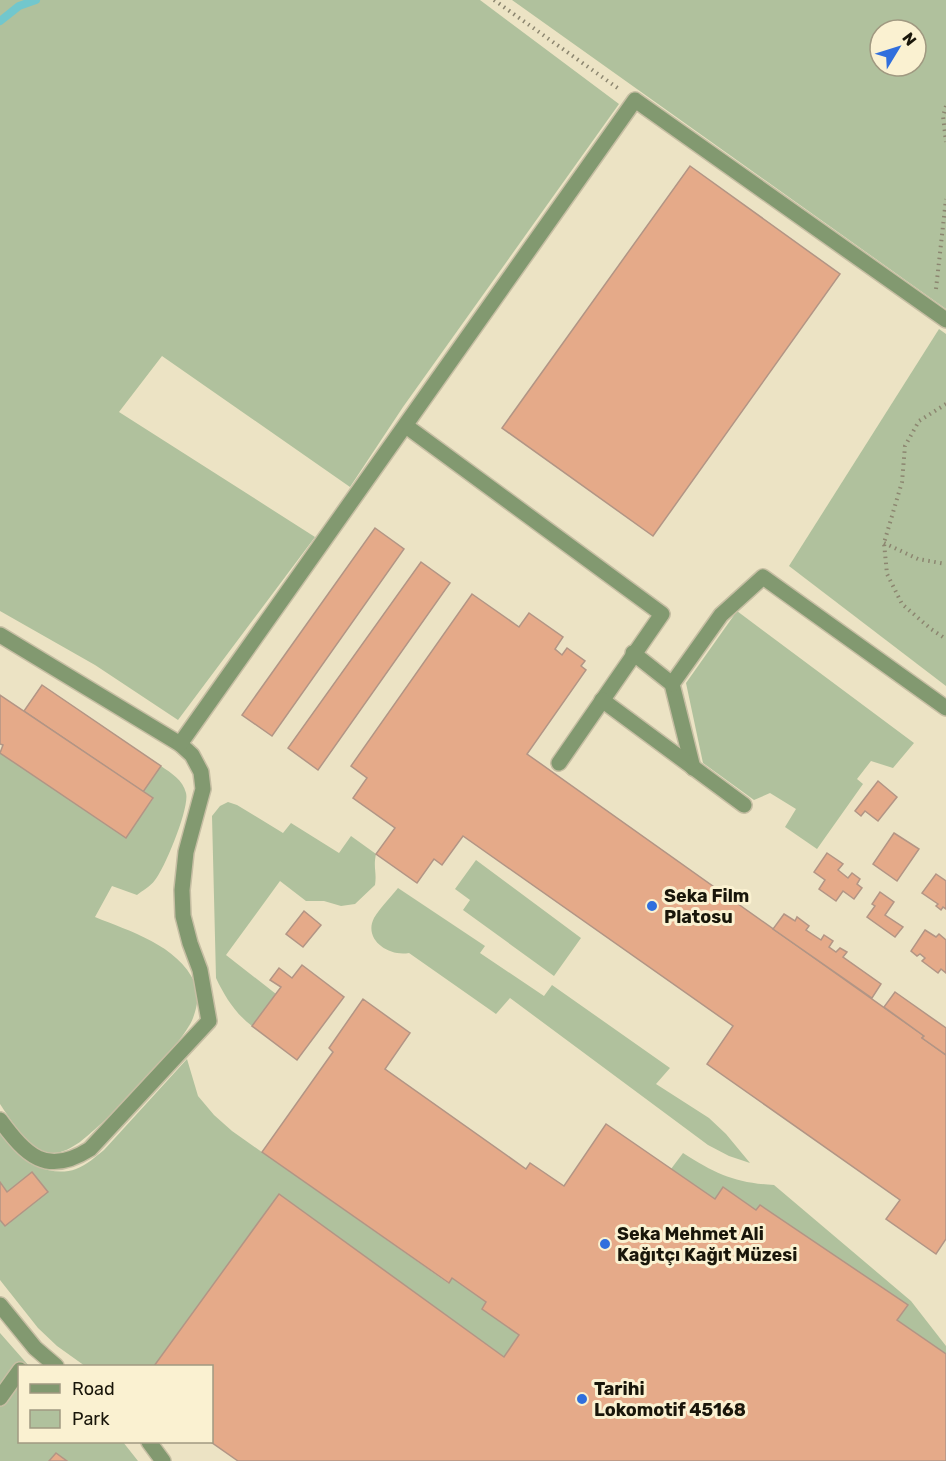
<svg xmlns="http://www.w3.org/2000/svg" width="946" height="1461" font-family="Rubik,sans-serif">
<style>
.green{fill:#b0c19d;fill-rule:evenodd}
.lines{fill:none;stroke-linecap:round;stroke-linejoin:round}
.stream{stroke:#72c7cd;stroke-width:8}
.building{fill:#e5aa89;stroke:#b29585;stroke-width:1.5}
.minor-casing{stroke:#c6bea3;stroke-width:18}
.path{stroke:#8c8670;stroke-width:4;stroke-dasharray:1.5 4.5;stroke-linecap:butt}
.minor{stroke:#829970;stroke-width:15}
.poi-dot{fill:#306fdd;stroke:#faf1d1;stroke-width:2}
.labels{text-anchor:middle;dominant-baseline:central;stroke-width:6;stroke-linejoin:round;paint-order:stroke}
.poi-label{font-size:18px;font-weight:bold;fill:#19160a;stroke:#faf1d1;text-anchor:start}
</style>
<rect width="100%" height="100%" fill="#ece3c4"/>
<g class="green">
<path d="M0,0H480L619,104L403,407L350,487L162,356L119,412L315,537L178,720L95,665L0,611Z"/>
<path d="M512,0H946V309ZM880,30H916V66H880Z"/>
<path d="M939,329L946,334V686L789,566Z"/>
<path d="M737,611L914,743L893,768L871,761L857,779L863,784L817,849L785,827L796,809L770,793L754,800L703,763L686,683Z"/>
<path d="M0,753L126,837L153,799L143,792L161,766C171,773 183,780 186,793C190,807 165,868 155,880C150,887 143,890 137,895L112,886L95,917C129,931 178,945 195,983C200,992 197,1008 193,1018C183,1045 105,1123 80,1142C71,1148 61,1154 50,1153C31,1153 10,1119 0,1104Z"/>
<path d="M228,802L237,805L283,833L291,823L339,853L351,836L376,854C373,868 377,872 375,885L355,904L341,906L324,901H306L280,881L226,955L276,994L252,1026C235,1013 225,997 216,978L212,816L220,806Z"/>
<path d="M476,860L581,938L554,976L463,910L470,900L455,889Z"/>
<path d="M398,888L485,946L480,953L544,996L552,985L670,1068L656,1084L709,1118L726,1134L750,1163L729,1156L708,1145L510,998L496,1014L409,953C389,957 363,940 374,918C380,908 390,898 398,888Z"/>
<path d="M187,1059L198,1096L214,1115L232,1131L448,1283L452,1278L486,1302L482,1309L519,1335L504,1357L279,1194L154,1366H85L57,1346L38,1328L0,1280V1132C6,1139 11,1148 18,1154C32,1168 57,1176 76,1169C87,1165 95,1157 104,1150Z"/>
<path d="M683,1153C716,1174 735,1183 774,1185L911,1301L946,1346V1354L897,1320L907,1305L760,1205L756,1210L723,1187L715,1199L671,1169Z"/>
<path d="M0,1333L29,1366H20V1442H123L138,1461H0Z"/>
</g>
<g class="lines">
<path class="stream" d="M0,21L19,6L36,0"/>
</g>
<g class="building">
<path d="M690,166L840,274L653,536L502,428Z"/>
<path d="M375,528L404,549L272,736L242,715Z"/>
<path d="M421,562L450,583L318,770L288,748Z"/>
<path d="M472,594L519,627L529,613L563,637L555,649L562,655L567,648L585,661L581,666L586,670L527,754L924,1036L922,1038L946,1055V1239L936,1254L886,1219L900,1200L707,1064L733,1026L463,836L442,865L434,859L417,883L376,854L395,828L353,798L367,778L351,766Z"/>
<path d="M42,685L161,766L143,792L24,711Z"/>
<path d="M0,695L153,798L126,838L0,753L3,745L0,744Z"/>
<path d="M878,781L897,797L878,821L865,811L861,816L855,811Z"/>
<path d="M894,833L919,849L897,881L873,864Z"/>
<path d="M827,853L843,864L838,870L848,878L852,873L860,879L857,884L862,888L854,899L843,891L836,901L819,889L825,880L814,872Z"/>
<path d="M936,874L946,881V909L943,907L941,910L936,906L938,904L922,893Z"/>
<path d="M880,892L894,902L885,915L903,927L895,937L867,917L875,906L872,904Z"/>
<path d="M304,911L321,925L303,947L286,934Z"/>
<path d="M784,914L795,921L797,917L809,926L806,930L821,940L824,935L833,941L829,947L836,952L840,948L847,952L843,957L881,984L872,998L773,929Z"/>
<path d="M925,930L936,937L939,934L946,940V973L941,969L938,973L922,961L925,958L920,954L917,956L911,951Z"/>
<path d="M302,965L344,997L297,1060L252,1026L281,987L270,980L279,968L292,978Z"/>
<path d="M895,992L946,1028V1055L922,1038L924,1036L884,1007Z"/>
<path d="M363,999L410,1033L385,1069L526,1169L530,1163L564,1186L606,1124L715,1199L723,1187L756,1210L760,1205L908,1305L897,1320L946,1354V1461H238L211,1442L212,1366H154L279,1194L504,1357L519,1335L482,1309L486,1302L452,1278L449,1283L262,1152L333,1052L329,1048Z"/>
<path d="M32,1172L48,1192L5,1226L0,1220V1182L7,1192Z"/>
<path d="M56,1453L67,1461H49Z"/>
</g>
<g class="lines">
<g class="minor-casing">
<g id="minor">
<path d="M406,426L662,614L559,763"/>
<path d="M0,635L180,744L192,755L201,772L203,789L186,852L182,890L183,916L190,943L200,970L209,1021L90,1149C46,1177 26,1155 0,1120"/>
<path d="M633,653L672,684L693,768"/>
<path d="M672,684L721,615L763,577L946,708"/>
<path d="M602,700L744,805"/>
<path d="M180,744L635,100L946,320"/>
<path d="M0,1305L35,1348L56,1366"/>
<path d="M0,1398L20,1370"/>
<path d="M149,1442L163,1461"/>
</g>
</g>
<g class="path">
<path d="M494,0L619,89"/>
<path d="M946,106L943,116L946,142"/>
<path d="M936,289L946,199"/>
<path d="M946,404L919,421L905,446L902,482L884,543L887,574L902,604L931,629L946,639"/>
<path d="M884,543L918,559L946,564"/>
</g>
<use href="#minor" class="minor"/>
</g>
<g class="poi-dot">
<circle cx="652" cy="906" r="6"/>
<circle cx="605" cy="1244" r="6"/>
<circle cx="582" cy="1399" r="6"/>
</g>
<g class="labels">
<g class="poi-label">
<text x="664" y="896">Seka Film<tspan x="664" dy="21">Platosu</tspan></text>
<text x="617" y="1234">Seka Mehmet Ali<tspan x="617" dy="21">Kağıtçı Kağıt Müzesi</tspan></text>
<text x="594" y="1389">Tarihi<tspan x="594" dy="21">Lokomotif 45168</tspan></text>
</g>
</g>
<rect x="18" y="1365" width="195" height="78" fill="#faf1d1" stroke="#a09981" stroke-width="1.5"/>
<rect x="30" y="1384" width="30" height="9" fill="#829970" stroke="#a09981" stroke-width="1.5"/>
<text x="72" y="1395" font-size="18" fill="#19160a">Road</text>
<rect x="30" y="1410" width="30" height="18" fill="#b0c19d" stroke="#a09981" stroke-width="1.5"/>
<text x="72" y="1425" font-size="18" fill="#19160a">Park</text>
<g transform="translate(898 48) rotate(52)"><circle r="28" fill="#faf1d1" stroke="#a09981" stroke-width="1.5"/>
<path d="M0-4.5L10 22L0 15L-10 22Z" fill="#306fdd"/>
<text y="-9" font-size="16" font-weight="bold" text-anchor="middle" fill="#19160a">N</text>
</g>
</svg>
